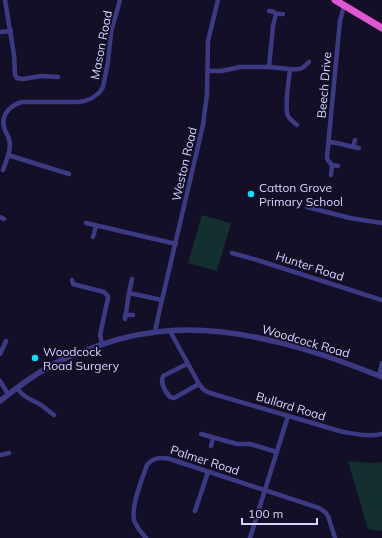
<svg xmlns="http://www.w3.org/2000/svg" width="382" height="538" font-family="Mulish,sans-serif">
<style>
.green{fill:#12302f}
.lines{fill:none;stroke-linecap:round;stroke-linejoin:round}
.minor{stroke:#3d3a85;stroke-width:4.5}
.tertiary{stroke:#3d3a85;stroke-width:5.5}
.trunk{stroke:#e055d1;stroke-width:7}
.poi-dot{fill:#00e5ff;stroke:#130f26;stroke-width:1.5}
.labels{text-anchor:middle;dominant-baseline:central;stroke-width:4;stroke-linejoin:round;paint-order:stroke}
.street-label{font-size:12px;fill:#d9d4ff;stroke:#130f26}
.poi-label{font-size:12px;fill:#d9d4ff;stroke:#130f26;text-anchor:start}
</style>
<rect width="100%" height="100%" fill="#130f26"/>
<g class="green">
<path d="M202,215L231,223L217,271L188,263Z"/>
<path d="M348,461L373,463L382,462V531L368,529Z"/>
</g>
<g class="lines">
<g class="minor">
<path d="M5,0L14,55L15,75L17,78L23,79L41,76L58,77"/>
<path d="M276,14H283"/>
<path d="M0,32L11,31"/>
<path d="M269,67L290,69C289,80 284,107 288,116C290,120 294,122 297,125"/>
<path d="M290,69C301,70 302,69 309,62"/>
<path d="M208,71H221L240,67H269L273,26L276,14L274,12L269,11"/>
<path d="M329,142L337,143L353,147L355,140"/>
<path d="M353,147L359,148"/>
<path d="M8,155L69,174"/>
<path d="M332,165L338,166"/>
<path d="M3,170C6,161 12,149 9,139C8,135 5,132 4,127C1,114 11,105 22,102H77L85,101L92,98L99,93L103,87L108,62L111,32L120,0"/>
<path d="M331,175L332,165L327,159V157L340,21L344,6"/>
<path d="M307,207L350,218L382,223"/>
<path d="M0,217L4,219"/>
<path d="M86,223L176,244"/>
<path d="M93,237L96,226"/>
<path d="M232,253L257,260L382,300"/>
<path d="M132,279L129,293L162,300"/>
<path d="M72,280L73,284L104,292L108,296V298L100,335L102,344"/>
<path d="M125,315H133"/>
<path d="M125,319L129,293"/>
<path d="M170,331L199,384L204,390L210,393L343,432C356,434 369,437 382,434"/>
<path d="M155,332L158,317L203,125L207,94L208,41L218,0"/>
<path d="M0,354L6,341"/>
<path d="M187,364L163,376C160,384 165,391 170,397L174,398L199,384"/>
<path d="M379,376L382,363"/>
<path d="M0,381L8,394"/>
<path d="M17,388C24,398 31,399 41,405C45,408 50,412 54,415"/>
<path d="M201,434L237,444H250L277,452"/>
<path d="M211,446L213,438"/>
<path d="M0,455L9,453"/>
<path d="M195,511L208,472"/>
<path d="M146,538C142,533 136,527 134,520C131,506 142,479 147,465C153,457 161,457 170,459L319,508L325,512L328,516L335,538"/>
<path d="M250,538L288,416"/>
</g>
<path class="tertiary" d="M0,401C16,388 34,375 52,365C60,360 69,357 77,354C102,343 129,335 156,332C194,327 235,332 273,341C310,349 346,363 382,377"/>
<path class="trunk" d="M335,0L382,28"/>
</g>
<g class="poi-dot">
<circle cx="251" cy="194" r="4"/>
<circle cx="35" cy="358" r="4"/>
</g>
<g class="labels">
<g class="street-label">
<text transform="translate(101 45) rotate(-79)">Mason Road</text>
<text transform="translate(324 85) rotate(-85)">Beech Drive</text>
<text transform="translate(184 164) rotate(-77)">Weston Road</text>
<text transform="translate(310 266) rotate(18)">Hunter Road</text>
<text transform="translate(306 341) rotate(16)">Woodcock Road</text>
<text transform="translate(291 406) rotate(17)">Bullard Road</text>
<text transform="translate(205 460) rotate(18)">Palmer Road</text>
</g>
<g class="poi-label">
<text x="259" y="187">Catton Grove<tspan x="259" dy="14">Primary School</tspan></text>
<text x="43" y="351">Woodcock<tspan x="43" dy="14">Road Surgery</tspan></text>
</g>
</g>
<path d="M242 518v6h75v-6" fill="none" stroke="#d9d4ff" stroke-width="2"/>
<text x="248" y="518" font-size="12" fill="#d9d4ff" stroke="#130f26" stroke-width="3" paint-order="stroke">100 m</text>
</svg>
